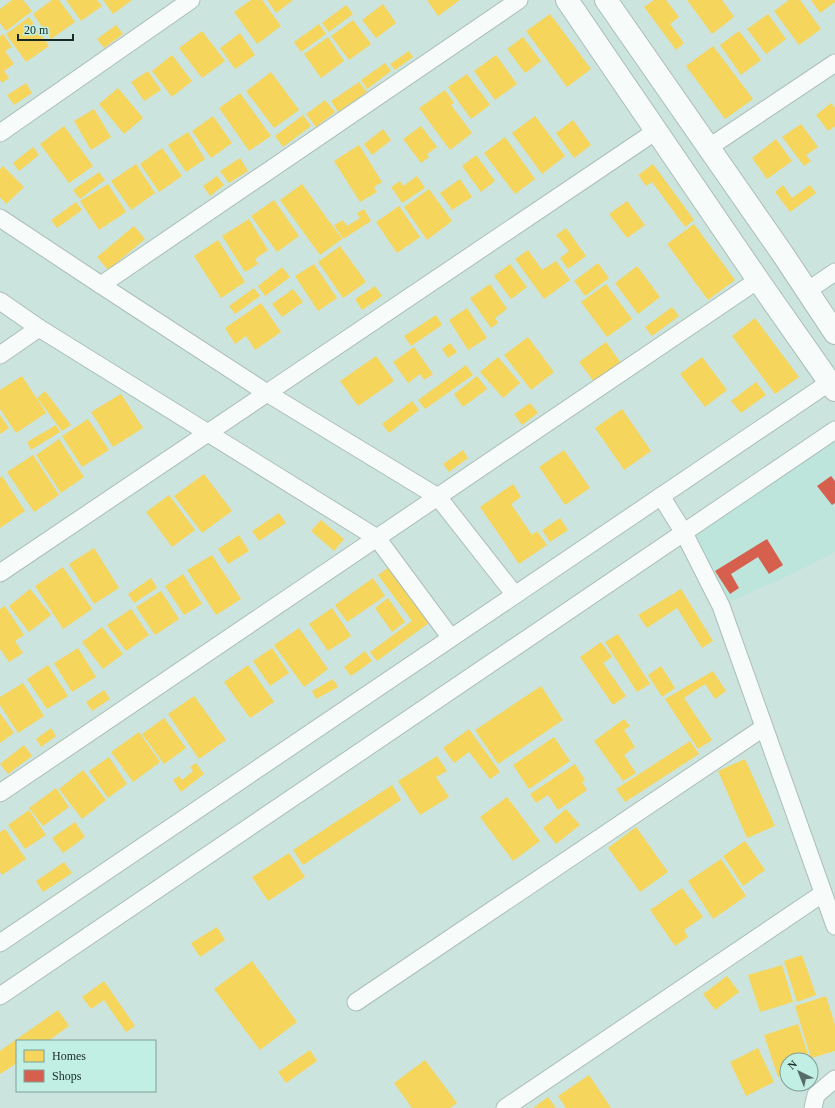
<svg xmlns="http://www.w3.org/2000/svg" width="835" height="1108" font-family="'Times New Roman',serif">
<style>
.built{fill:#bde5db}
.homes{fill:#f6d55c}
.shops{fill:#d6604d}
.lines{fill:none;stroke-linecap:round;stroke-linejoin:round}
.street-casing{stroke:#abbeb9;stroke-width:19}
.secondary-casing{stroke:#abbeb9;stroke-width:24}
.street{stroke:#f7fbfa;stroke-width:17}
.secondary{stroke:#f7fbfa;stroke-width:22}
</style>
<rect width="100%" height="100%" fill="#cce4de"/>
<path class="built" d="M835,430V552L794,573L721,606L684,533Z"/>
<g class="homes">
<path d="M12,0H23L32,11L6,31L0,23V9Z"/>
<path d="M52,0H59L75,22L51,39L33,14Z"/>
<path d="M66,0H97L102,6L81,21Z"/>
<path d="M103,0H132L113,14Z"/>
<path d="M251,0H262L281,26L257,44L234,12Z"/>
<path d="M267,0H293L276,13Z"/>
<path d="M427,0H460L438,16Z"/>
<path d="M654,0H666L679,17L670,24L684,43L676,50L644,7Z"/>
<path d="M687,0H722L734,17L712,34Z"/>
<path d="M789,0H800L821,29L799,45L774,11Z"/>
<path d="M811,0H835V2L820,13Z"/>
<path d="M383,4L396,23L376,38L362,20Z"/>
<path d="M346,5L353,14L329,32L322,23Z"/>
<path d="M550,14L591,69L567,87L526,31Z"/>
<path d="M768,14L786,39L766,54L747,29Z"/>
<path d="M29,17L49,46L26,62L6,34Z"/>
<path d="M353,20L371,44L349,60L331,36Z"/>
<path d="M319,24L326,34L301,52L294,42Z"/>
<path d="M116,25L123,34L104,48L97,39Z"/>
<path d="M202,31L225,61L202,78L179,48Z"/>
<path d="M739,31L761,60L741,75L720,45Z"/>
<path d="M240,33L255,55L235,69L220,48Z"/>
<path d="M3,34L12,47L5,51L14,64L4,71L9,78L2,83L0,80V36Z"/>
<path d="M328,37L344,61L321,78L304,54Z"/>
<path d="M523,37L541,61L525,73L507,49Z"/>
<path d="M713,46L753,99L725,119L686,66Z"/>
<path d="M409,51L413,57L395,70L390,64Z"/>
<path d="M172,55L192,81L172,97L152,71Z"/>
<path d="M496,55L517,84L495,100L474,71Z"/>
<path d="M385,63L391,71L367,89L361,80Z"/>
<path d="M148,71L161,90L144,101L131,82Z"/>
<path d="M271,72L299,110L274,128L246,91Z"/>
<path d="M467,74L490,105L471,119L448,87Z"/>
<path d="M359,82L367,92L338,112L331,101Z"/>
<path d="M26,83L32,93L14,105L7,95Z"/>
<path d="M118,88L143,118L124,134L99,104Z"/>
<path d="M445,90L454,103L451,105L472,133L450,150L419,108Z"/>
<path d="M240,93L271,136L249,151L219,108Z"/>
<path d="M325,100L335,112L316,127L306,114Z"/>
<path d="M831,103L835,108V126L828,131L816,115Z"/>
<path d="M94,109L111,137L91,150L74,121Z"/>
<path d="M303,115L311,126L283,147L275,136Z"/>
<path d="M213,116L232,143L211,158L192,131Z"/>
<path d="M535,116L565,156L542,174L512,133Z"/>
<path d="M573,120L591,145L574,158L556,133Z"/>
<path d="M801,124L818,147L806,155L811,161L804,166L782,137Z"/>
<path d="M64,126L93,166L69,183L40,144Z"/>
<path d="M421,126L437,147L427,154L429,157L421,163L403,139Z"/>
<path d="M383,129L391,140L372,155L364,144Z"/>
<path d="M188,132L205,159L186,172L168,145Z"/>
<path d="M505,137L535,179L515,194L484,153Z"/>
<path d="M776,139L792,161L767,179L752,158Z"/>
<path d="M359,145L382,182L374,187L377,192L360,202L334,161Z"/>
<path d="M33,147L39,155L19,171L13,163Z"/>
<path d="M162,148L182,176L159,192L140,164Z"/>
<path d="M476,155L495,181L481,192L462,166Z"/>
<path d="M240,158L248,171L229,183L220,171Z"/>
<path d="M136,164L155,193L131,210L111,181Z"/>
<path d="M653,164L694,220L685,227L652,182L646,186L638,175Z"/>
<path d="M3,166L24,187L6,204L0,197V169Z"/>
<path d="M99,172L105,180L80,199L73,190Z"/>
<path d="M217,176L224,185L210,196L203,186Z"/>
<path d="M417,176L425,188L402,203L391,187L400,181L403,186Z"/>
<path d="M460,179L472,197L452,210L440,193Z"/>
<path d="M108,184L126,212L99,230L80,201Z"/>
<path d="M302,184L342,239L320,255L280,200Z"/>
<path d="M783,185L792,198L810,185L816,193L790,212L775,192Z"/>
<path d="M429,189L452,221L427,240L404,207Z"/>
<path d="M274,200L299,236L277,252L251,216Z"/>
<path d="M627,201L645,225L627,238L609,214Z"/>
<path d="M76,202L82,210L57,228L51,220Z"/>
<path d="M399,206L420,237L397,253L376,222Z"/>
<path d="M364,209L371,221L343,239L334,225L343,220L347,226L360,218L357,213Z"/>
<path d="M249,219L268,250L255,259L258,264L245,272L222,236Z"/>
<path d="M694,224L735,280L708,300L667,244Z"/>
<path d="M134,226L145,239L108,270L97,257Z"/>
<path d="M566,228L586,256L568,269L560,258L569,251L556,235Z"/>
<path d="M218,240L245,282L221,298L194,256Z"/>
<path d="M340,246L366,282L343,298L318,262Z"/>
<path d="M528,250L542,270L556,261L570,280L544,299L515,259Z"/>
<path d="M598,263L609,278L585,296L574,281Z"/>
<path d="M314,264L337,298L318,311L295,276Z"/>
<path d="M510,264L527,287L511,299L494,276Z"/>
<path d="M637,266L660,297L638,314L615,283Z"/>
<path d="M282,267L290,277L265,296L258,286Z"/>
<path d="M490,284L507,309L495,318L498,323L491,328L470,298Z"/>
<path d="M606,284L632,319L607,337L581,302Z"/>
<path d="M375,286L382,296L362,310L355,299Z"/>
<path d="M254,288L260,296L235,314L229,306Z"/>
<path d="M293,289L303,302L282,317L272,304Z"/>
<path d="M261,303L281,332L255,350L246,336L235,344L225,328Z"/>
<path d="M672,307L679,316L652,336L645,327Z"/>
<path d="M467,308L487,338L468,350L449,320Z"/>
<path d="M436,315L442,325L411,346L404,336Z"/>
<path d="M755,318L799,377L775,394L732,336Z"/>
<path d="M528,337L554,372L531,390L504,355Z"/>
<path d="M606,342L621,363L595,383L579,362Z"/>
<path d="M450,343L457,352L448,358L442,349Z"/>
<path d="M414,347L433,374L424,380L420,374L408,383L393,362Z"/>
<path d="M376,356L394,381L358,406L340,381Z"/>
<path d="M498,357L520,383L503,398L480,372Z"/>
<path d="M702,357L727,390L705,407L680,374Z"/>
<path d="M466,365L473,375L425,409L418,400Z"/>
<path d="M22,376L46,413L16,433L0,409V390Z"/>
<path d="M477,376L487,389L463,407L454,394Z"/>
<path d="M756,382L766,395L741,413L731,401Z"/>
<path d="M45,391L71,425L62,431L37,398Z"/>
<path d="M121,394L143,428L113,447L91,412Z"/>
<path d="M412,401L419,410L389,433L382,424Z"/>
<path d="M530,403L538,413L522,425L514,414Z"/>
<path d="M622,409L651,451L624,470L595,428Z"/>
<path d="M0,415L9,428L0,434Z"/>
<path d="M88,419L109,450L82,467L62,436Z"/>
<path d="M56,425L60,432L31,450L27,442Z"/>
<path d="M59,439L84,477L61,493L36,455Z"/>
<path d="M463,450L468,458L449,472L443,464Z"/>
<path d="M564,450L590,488L565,505L539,467Z"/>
<path d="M33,455L59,495L34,512L7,472Z"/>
<path d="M204,474L232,511L202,533L174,496Z"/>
<path d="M2,476L25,511L0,528V478Z"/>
<path d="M513,484L521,497L511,504L532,535L537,531L547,545L519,564L480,507Z"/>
<path d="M169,495L195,530L172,547L146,512Z"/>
<path d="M279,513L286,523L259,541L252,531Z"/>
<path d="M560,518L568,530L550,542L542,530Z"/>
<path d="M321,520L344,539L334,551L311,531Z"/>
<path d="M239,535L249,551L228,564L218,549Z"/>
<path d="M94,548L119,588L94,604L69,564Z"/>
<path d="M212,555L241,599L216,615L187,570Z"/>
<path d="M392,565L433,620L377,661L370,652L412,621L378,575Z"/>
<path d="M63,567L92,609L63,629L35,586Z"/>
<path d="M183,574L202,604L184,615L165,586Z"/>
<path d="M151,578L157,588L134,603L128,594Z"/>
<path d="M373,578L385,596L347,622L335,605Z"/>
<path d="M30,589L51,615L29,632L9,606Z"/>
<path d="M681,589L713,641L702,648L677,608L647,628L638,615Z"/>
<path d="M161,591L179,619L155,635L136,607Z"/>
<path d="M388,598L405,622L392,632L375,608Z"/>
<path d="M5,606L24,635L15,641L23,653L9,662L0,649V609Z"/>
<path d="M332,608L351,636L328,651L309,624Z"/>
<path d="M131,609L149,635L126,651L107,625Z"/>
<path d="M102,627L123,654L103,669L82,642Z"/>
<path d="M299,628L328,669L304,687L274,645Z"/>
<path d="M618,634L650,684L637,692L605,642Z"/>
<path d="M601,642L612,657L603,663L626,696L613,705L580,657Z"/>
<path d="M78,648L96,677L72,692L54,663Z"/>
<path d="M272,648L289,673L270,686L253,661Z"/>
<path d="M365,651L372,661L351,676L344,667Z"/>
<path d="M48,665L68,696L47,709L27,679Z"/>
<path d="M248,665L274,702L250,718L224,682Z"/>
<path d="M661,666L675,688L662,697L648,675Z"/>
<path d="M713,671L726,691L715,699L705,684L684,698L712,740L698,749L665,699Z"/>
<path d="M333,679L338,687L316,699L312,691Z"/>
<path d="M23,683L44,716L18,733L0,705V697Z"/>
<path d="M541,686L563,720L498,764L475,730Z"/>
<path d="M104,690L110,699L92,711L86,702Z"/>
<path d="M194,696L226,740L199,759L168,714Z"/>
<path d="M0,713L14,733L0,743Z"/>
<path d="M164,718L186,748L164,764L142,734Z"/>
<path d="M624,719L630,726L624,730L635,747L624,755L636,773L623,781L594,741Z"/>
<path d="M51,728L56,736L41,747L36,739Z"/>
<path d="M469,729L500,772L490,779L469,752L454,763L443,748Z"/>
<path d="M139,732L160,762L133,782L111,752Z"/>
<path d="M554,737L570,761L529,789L513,765Z"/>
<path d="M690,741L699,754L625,802L616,789Z"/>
<path d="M24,745L32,756L8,774L0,764Z"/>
<path d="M437,756L447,771L436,777L449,797L420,815L398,781Z"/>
<path d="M109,757L127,784L108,798L89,771Z"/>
<path d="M745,759L775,826L747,838L718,771Z"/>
<path d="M196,763L204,774L181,792L173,780L179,776L182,780L193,771L190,767Z"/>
<path d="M575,764L585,780L582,782L587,790L558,810L548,795L536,803L530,794Z"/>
<path d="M83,770L106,800L82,819L59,789Z"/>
<path d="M392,785L401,800L303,865L293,850Z"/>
<path d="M56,788L69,807L43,826L29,808Z"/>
<path d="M507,797L540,841L513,861L480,817Z"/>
<path d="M566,809L580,825L556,844L543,828Z"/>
<path d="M29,810L46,835L25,849L8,825Z"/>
<path d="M75,822L85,837L63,853L52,838Z"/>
<path d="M636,827L668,872L640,892L608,848Z"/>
<path d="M5,829L26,859L2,875L0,872V832Z"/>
<path d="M745,841L765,870L743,886L723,856Z"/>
<path d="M289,853L305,877L268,901L252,877Z"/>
<path d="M721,859L746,896L713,919L688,881Z"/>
<path d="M64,862L72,873L43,892L36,881Z"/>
<path d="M682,888L703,917L684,930L688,937L675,946L650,910Z"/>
<path d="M217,927L225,940L200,957L191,943Z"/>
<path d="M802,955L816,995L797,1002L784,961Z"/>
<path d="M252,961L297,1022L260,1050L214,989Z"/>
<path d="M782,965L793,1002L760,1012L748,975Z"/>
<path d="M727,976L739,992L715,1010L703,994Z"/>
<path d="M104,981L135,1026L126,1032L104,1000L91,1009L82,997Z"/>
<path d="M826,996L835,1025V1051L811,1058L795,1006Z"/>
<path d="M58,1010L69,1026L48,1041H17V1063L0,1074V1051Z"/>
<path d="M798,1024L810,1060H787V1074L778,1077L764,1035Z"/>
<path d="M758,1048L774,1082L746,1096L730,1062Z"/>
<path d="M310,1050L317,1061L286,1083L278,1072Z"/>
<path d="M425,1060L457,1103L450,1108H412L394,1083Z"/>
<path d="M589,1075L611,1108H566L558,1096Z"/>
<path d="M548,1097L556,1108H533Z"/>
</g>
<g class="shops">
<path d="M831,476L835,481V503L832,505L817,486Z"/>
<path d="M767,539L783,565L769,574L758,557L731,574L739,588L730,594L715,571Z"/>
</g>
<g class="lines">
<g class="street-casing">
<g id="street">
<path d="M0,133L191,0"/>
<path d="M708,148L835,63"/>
<path d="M0,218L101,285L267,393L438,497L515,595"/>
<path d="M101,285L519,0"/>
<path d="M807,291L835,272"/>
<path d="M0,301L39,328L377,538L451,638"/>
<path d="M0,355L39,328"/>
<path d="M661,496L684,533L721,606L835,926"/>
<path d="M0,573L656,131"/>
<path d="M0,793L758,280"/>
<path d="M0,943L830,382"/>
<path d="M0,996L835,430"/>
<path d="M356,1002L763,728"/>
<path d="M505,1108L822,894"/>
<path d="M813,1108L816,1095L835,1079"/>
</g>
</g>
<g class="secondary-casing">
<g id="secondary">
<path d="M567,0L758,280L835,390"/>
<path d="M606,0L782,253L835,333"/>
</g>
</g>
<use href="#street" class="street"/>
<use href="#secondary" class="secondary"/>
</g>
<rect x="16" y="1040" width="140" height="52" fill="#c2efe3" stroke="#7ea097"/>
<rect x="24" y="1050" width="20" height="12" fill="#f6d55c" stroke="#7ea097"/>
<text x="52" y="1060" font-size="12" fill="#192a26">Homes</text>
<rect x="24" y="1070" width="20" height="12" fill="#d6604d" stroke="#7ea097"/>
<text x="52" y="1080" font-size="12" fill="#192a26">Shops</text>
<g transform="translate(799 1072) rotate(317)"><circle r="19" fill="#c2efe3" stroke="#7ea097"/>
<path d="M0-3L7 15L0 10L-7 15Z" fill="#586b66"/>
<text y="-6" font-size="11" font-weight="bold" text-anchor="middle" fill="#192a26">N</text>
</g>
<path d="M18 34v6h55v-6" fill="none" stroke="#192a26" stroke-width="2"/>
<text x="24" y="34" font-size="12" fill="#192a26" stroke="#c2efe3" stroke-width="3" paint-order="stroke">20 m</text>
</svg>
